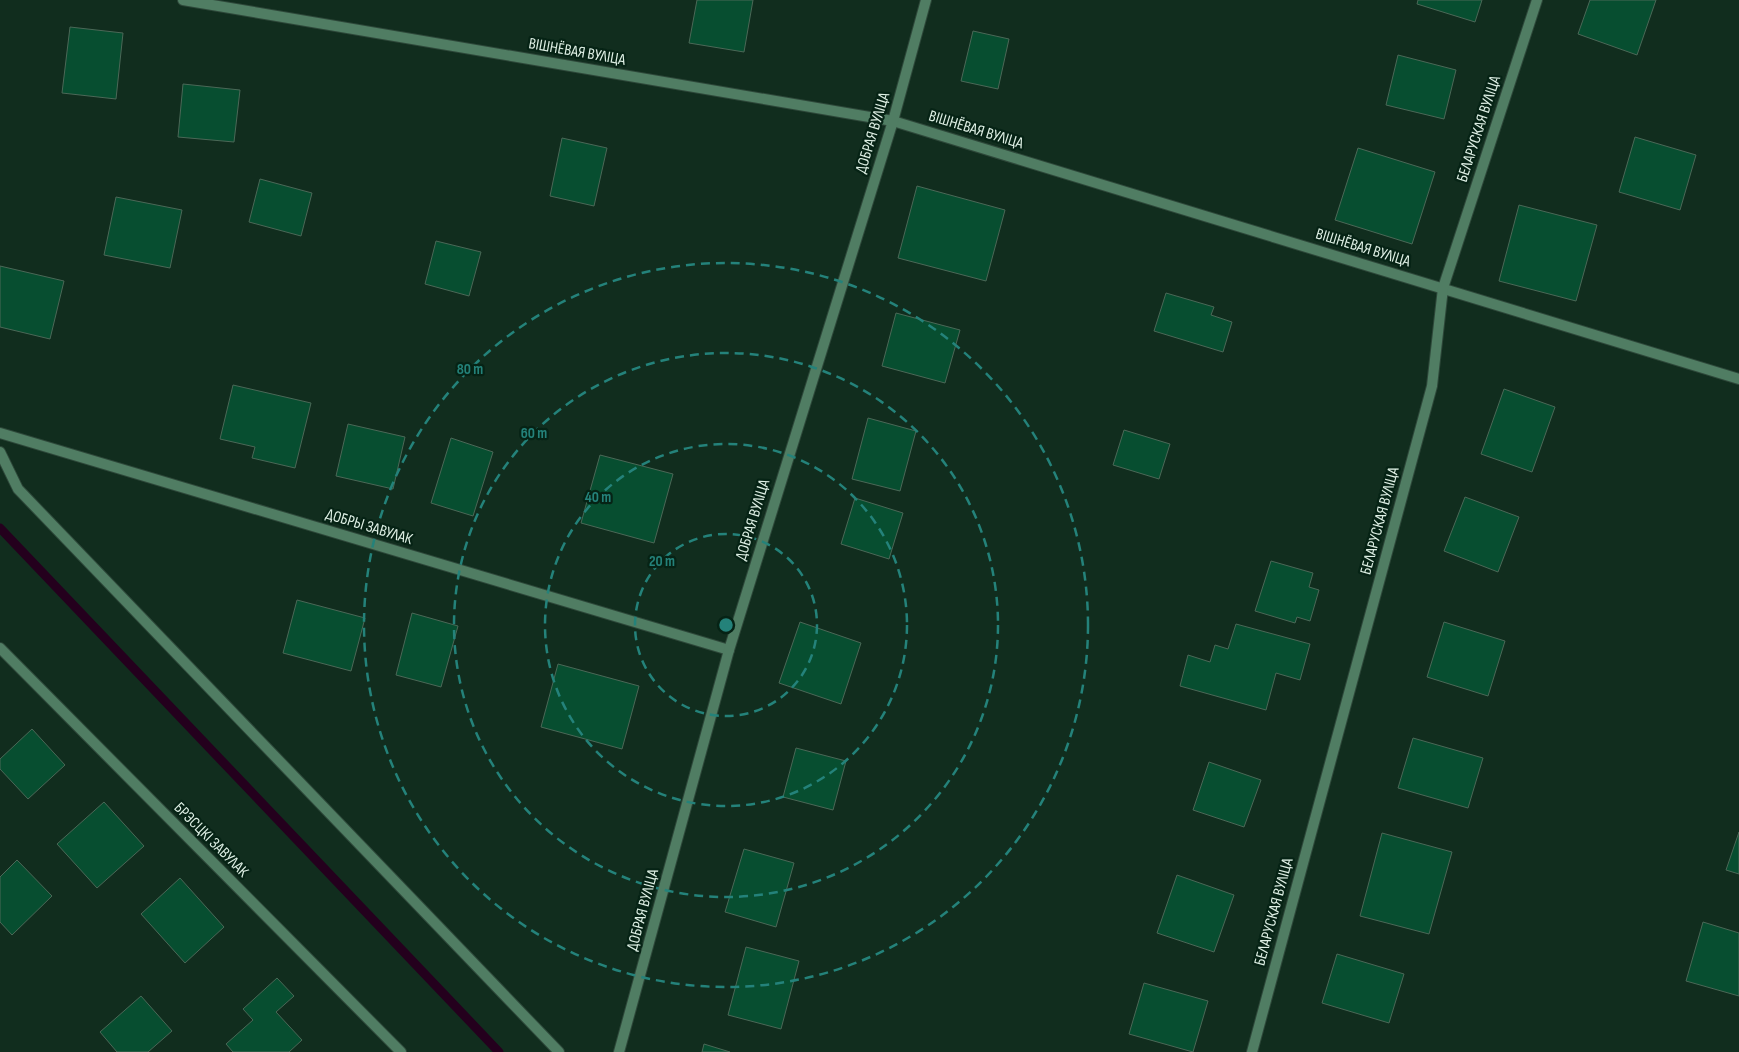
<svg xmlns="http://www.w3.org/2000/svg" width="1739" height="1052" font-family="'Sofia Sans Condensed',sans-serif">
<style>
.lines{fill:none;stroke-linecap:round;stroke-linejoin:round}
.stream{stroke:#24001d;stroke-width:9}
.building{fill:#074e30;stroke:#4b6857}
.street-casing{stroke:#2e483a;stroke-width:12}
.street{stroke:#507d63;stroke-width:10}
.ring{fill:none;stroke:#24827a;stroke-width:2.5;stroke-dasharray:9 6}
.labels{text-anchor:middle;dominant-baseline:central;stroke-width:4.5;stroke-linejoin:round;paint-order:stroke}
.street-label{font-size:16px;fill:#dff0e5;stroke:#062315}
.centre{fill:#24827a;stroke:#062315;stroke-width:2.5}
.ring-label{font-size:15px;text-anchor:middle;font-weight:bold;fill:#24827a;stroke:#062315;stroke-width:4.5;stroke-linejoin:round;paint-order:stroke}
</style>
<rect width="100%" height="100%" fill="#112d1e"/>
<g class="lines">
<path class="stream" d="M0,528L499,1052"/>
</g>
<g class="building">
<path d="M697,0H753L744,52L689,43Z"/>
<path d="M1418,0H1482L1475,22L1417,4Z"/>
<path d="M1590,0H1656L1637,55L1578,34Z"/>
<path d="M70,27L123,33L116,99L62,93Z"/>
<path d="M973,31L1009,39L998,89L961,81Z"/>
<path d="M1398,55L1456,70L1444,119L1386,105Z"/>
<path d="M183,84L240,90L234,142L178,137Z"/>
<path d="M1635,137L1696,155L1680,210L1619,192Z"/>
<path d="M562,138L607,148L594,206L550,196Z"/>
<path d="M1358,148L1435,172L1412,244L1335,220Z"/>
<path d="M260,179L312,193L301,236L249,222Z"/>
<path d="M917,186L1005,210L986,281L898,258Z"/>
<path d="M116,197L182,210L170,268L104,255Z"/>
<path d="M1519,205L1597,225L1576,301L1499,281Z"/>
<path d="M436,241L481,252L469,296L425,284Z"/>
<path d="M0,266L64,281L50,339L0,327Z"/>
<path d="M1166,293L1214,307L1211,315L1232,322L1223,352L1154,331Z"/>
<path d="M896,313L960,330L945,383L882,366Z"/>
<path d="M233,385L311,403L295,468L252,458L255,447L220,439Z"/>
<path d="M1504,389L1555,407L1532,472L1481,454Z"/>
<path d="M868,418L916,431L900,491L852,479Z"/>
<path d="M348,424L405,437L393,489L336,476Z"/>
<path d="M1124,430L1170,444L1159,479L1113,465Z"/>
<path d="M451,438L493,452L473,516L431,503Z"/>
<path d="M600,455L673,474L654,543L581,523Z"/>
<path d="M1465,497L1519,517L1498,572L1444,551Z"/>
<path d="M855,498L903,513L889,559L841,544Z"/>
<path d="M1271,561L1313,573L1309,587L1319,590L1310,621L1297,617L1295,623L1255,611Z"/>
<path d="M297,600L365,618L351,671L283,653Z"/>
<path d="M412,613L458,626L441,687L396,675Z"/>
<path d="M800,622L861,643L841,704L779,683Z"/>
<path d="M1444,622L1505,641L1488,696L1427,677Z"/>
<path d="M1236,624L1310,644L1300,680L1276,673L1266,710L1180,686L1188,655L1210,662L1215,645L1228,649Z"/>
<path d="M558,664L639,686L622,749L541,727Z"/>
<path d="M32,729L65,765L28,799L0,769V759Z"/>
<path d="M1413,738L1483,758L1468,808L1398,788Z"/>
<path d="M796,748L846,761L833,810L783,797Z"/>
<path d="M1209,762L1261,780L1244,827L1193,810Z"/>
<path d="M104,802L144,846L97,888L57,844Z"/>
<path d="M1739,832V874L1726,870Z"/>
<path d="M1382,833L1452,852L1429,934L1360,916Z"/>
<path d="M744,849L794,863L776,927L725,912Z"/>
<path d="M17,860L52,896L12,935L0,922V877Z"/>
<path d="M1177,875L1234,895L1214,952L1157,933Z"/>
<path d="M180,878L224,927L185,963L141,914Z"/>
<path d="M1703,922L1739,933V996L1686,981Z"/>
<path d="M746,947L799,961L781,1029L728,1015Z"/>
<path d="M1337,954L1404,974L1389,1023L1322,1003Z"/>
<path d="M277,978L294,996L276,1012L302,1040L289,1052H233L226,1044L253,1020L243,1009Z"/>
<path d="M1144,983L1208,1001L1193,1052L1129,1034Z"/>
<path d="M141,996L172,1031L148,1052H117L100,1032Z"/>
<path d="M704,1044L730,1052H702Z"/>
</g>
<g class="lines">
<g class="street-casing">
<g id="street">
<path d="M183,0L893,121L1739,379"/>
<path d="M0,433L729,650"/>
<path d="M0,452L18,489L559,1052"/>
<path d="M0,648L401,1052"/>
<path d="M619,1052L729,650L893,121L926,0"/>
<path d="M1252,1052L1432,386L1443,288L1537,0"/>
</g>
</g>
<use href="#street" class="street"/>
</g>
<g class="ring">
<circle cx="726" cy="625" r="91"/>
<circle cx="726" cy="625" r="181"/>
<circle cx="726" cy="625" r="272"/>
<circle cx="726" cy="625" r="362"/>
</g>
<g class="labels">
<g class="street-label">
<text transform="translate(577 52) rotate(10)">ВІШНЁВАЯ ВУЛІЦА</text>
<text transform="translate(1479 129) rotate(-72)">БЕЛАРУСКАЯ ВУЛІЦА</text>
<text transform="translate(976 130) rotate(17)">ВІШНЁВАЯ ВУЛІЦА</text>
<text transform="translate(873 133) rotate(-73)">ДОБРАЯ ВУЛІЦА</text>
<text transform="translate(1363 248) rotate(17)">ВІШНЁВАЯ ВУЛІЦА</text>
<text transform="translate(753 520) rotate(-73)">ДОБРАЯ ВУЛІЦА</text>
<text transform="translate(1380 521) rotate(-75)">БЕЛАРУСКАЯ ВУЛІЦА</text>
<text transform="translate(369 527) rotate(17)">ДОБРЫ ЗАВУЛАК</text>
<text transform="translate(211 840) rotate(45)">БРЭСЦКІ ЗАВУЛАК</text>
<text transform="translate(643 910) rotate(-75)">ДОБРАЯ ВУЛІЦА</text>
<text transform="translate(1274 912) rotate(-75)">БЕЛАРУСКАЯ ВУЛІЦА</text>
</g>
</g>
<circle cx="726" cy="625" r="8" class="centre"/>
<g class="ring-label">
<text x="470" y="374">80 m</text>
<text x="534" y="438">60 m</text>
<text x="598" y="502">40 m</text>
<text x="662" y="566">20 m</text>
</g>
</svg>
